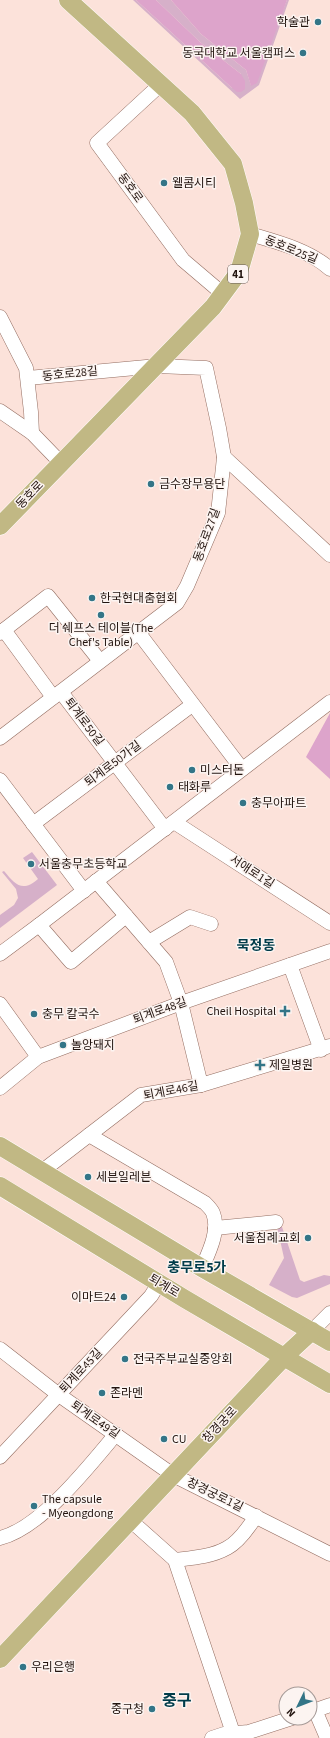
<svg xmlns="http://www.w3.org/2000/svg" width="330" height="1738" font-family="'Source Sans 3','Noto Sans KR',sans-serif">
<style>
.green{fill:#d6b0c9}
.forest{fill:#dda4cb}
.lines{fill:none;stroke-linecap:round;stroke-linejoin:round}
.minor-casing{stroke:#936d61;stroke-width:15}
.major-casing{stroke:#fff;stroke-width:19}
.minor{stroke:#fff;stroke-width:14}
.major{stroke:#c1b884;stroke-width:18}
.poi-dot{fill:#337587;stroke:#fcf4f1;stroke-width:1.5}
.labels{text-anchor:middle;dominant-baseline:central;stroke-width:3;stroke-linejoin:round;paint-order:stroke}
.shield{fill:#fcf4f1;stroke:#635753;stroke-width:1}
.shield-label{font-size:11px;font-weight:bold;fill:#22140f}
.poi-label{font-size:12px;fill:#22140f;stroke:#fcf4f1;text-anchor:start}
.street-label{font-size:12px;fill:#22140f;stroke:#fcf4f1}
.quarter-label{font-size:14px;font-weight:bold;fill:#003c4a;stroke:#fcf4f1}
.district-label{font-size:16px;font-weight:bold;fill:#003c4a;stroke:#fcf4f1}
</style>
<rect width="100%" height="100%" fill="#fce2da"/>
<g class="green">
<path d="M133,0H136L232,88L241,74L200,42L156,0H171L201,34L246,70L251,85L287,0H289L259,85L240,99Z"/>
<path d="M32,852L57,885L0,928V915L14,905L18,898L16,889L2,872L4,871C15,884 22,893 38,879L23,858Z"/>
<path d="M280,1221L300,1280L304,1282L324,1275L330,1276V1284L297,1298L292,1297L269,1285L284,1258L276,1222Z"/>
</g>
<g class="forest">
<path d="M136,0H156L200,42L241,74L245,81V89L241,92H237L232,88Z"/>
<path d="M171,0H287L257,83L251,86L246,70L201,34Z"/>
<path d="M330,713V779L306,757Z"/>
</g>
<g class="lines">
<g class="minor-casing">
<g id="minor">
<path d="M161,84L97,143L183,260L223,294"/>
<path d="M250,234C277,242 309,250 330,269"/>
<path d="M0,317L26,368L31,412L32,433"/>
<path d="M0,411L32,433L61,463"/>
<path d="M224,457L330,555"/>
<path d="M4,630L53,697"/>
<path d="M138,632L242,769"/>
<path d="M0,633L48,596L100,661"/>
<path d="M61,692L165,829"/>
<path d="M0,738L177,603L187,586L218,513L223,467L224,457L219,428L206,368L157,366L28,378"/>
<path d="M0,780L84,891"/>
<path d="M174,822L330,923"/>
<path d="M33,824L192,705"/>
<path d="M96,881L166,962L181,1003L201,1085"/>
<path d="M39,925L71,962L126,916"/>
<path d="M149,942L190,917L211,924"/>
<path d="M0,954L39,925L330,702"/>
<path d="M290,965L321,1050"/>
<path d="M0,1004L38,1057"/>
<path d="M0,1088L38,1057L181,1003L330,951"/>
<path d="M89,1135L205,1203C208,1206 212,1210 213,1213C220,1230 209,1252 202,1268"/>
<path d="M41,1172L141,1095L201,1085L330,1046"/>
<path d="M215,1228L276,1222"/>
<path d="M312,1331L330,1313"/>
<path d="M0,1349L59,1395L173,1475L330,1554"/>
<path d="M0,1457L151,1296L159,1283"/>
<path d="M130,1520L175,1560L233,1733"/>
<path d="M0,1538C41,1528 89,1466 116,1434"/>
<path d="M175,1560C192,1558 211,1557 227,1548C239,1542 249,1527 256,1516"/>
<path d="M315,1710L327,1738"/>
<path d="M310,1712L330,1705"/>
<path d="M212,1738L224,1734L249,1732L292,1718"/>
</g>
</g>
<g class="major-casing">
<g id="major">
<path d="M0,526L213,307L239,272L250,234L244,203L233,164L192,113L68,0"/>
<path d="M0,1146L202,1268L330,1342"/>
<path d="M0,1186L185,1299L330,1384"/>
<path d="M0,1659L285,1356L312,1331"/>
</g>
</g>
<use href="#minor" class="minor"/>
<use href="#major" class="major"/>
</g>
<g class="poi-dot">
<circle cx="318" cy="22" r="4"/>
<circle cx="303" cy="53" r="4"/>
<circle cx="164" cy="183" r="4"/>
<circle cx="151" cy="484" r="4"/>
<circle cx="92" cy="598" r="4"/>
<circle cx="101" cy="615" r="4"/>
<circle cx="192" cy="770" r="4"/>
<circle cx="170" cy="787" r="4"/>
<circle cx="243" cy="803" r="4"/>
<circle cx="31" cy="864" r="4"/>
<path d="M283 1005h4v4h4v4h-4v4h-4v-4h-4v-4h4z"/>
<circle cx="34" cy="1014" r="4"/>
<circle cx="63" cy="1045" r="4"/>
<path d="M258 1059h4v4h4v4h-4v4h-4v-4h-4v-4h4z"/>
<circle cx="88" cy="1177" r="4"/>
<circle cx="308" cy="1238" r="4"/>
<circle cx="124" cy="1297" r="4"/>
<circle cx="125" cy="1359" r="4"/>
<circle cx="102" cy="1393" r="4"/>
<circle cx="164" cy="1439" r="4"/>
<circle cx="34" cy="1506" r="4"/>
<circle cx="23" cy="1667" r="4"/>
<circle cx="152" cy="1709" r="4"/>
</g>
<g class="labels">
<rect class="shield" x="228" y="265" width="20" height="18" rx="3"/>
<g class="shield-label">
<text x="238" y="274">41</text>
</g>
<g class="poi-label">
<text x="310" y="22" text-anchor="end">학술관</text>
<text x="295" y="53" text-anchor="end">동국대학교 서울캠퍼스</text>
<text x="172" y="183">웰콤시티</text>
<text x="159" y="484">금수장무용단</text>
<text x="100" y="598">한국현대춤협회</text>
<text x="101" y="628" text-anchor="middle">더 쉐프스 테이블(The<tspan x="101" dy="14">Chef's Table)</tspan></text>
<text x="200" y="770">미스터돈</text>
<text x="178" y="787">태화루</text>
<text x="251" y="803">충무아파트</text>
<text x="39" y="864">서울충무초등학교</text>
<text x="276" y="1011" text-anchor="end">Cheil Hospital</text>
<text x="42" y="1014">충무 칼국수</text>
<text x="71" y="1045">놀앙돼지</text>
<text x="269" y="1065">제일병원</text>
<text x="96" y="1177">세븐일레븐</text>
<text x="300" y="1238" text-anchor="end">서울침례교회</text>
<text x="116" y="1297" text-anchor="end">이마트24</text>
<text x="133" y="1359">전국주부교실중앙회</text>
<text x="110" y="1393">존라멘</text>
<text x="172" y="1439">CU</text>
<text x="42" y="1499">The capsule<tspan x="42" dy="14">- Myeongdong</tspan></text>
<text x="31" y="1667">우리은행</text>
<text x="144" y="1709" text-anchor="end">중구청</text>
</g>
<g class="street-label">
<text transform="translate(130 188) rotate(54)">동호로</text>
<text transform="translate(291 250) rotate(22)">동호로25길</text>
<text transform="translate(70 374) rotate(-6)">동호로28길</text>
<text transform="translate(30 495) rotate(-46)">동호로</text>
<text transform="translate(207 535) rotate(-70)">동호로27길</text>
<text transform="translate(84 722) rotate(53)">퇴계로50길</text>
<text transform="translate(113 764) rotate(-37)">퇴계로50가길</text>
<text transform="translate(252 872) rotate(33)">서애로1길</text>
<text transform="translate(160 1011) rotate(-20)">퇴계로48길</text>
<text transform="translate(171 1091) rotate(-11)">퇴계로46길</text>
<text transform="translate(164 1286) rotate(31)">퇴계로</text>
<text transform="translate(81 1371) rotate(-47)">퇴계로45길</text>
<text transform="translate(95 1420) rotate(35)">퇴계로49길</text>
<text transform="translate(220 1425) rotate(-47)">창경궁로</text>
<text transform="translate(215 1495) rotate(26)">창경궁로1길</text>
</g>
<g class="quarter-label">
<text x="256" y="946">묵정동</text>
<text x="197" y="1268">충무로5가</text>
</g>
<g class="district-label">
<text x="177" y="1701">중구</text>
</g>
</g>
<g transform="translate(298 1706) rotate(227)"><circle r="19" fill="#fcf4f1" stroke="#a59a97"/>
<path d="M0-3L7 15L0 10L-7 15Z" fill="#337587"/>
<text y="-6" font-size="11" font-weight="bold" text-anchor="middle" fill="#22140f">N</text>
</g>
</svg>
